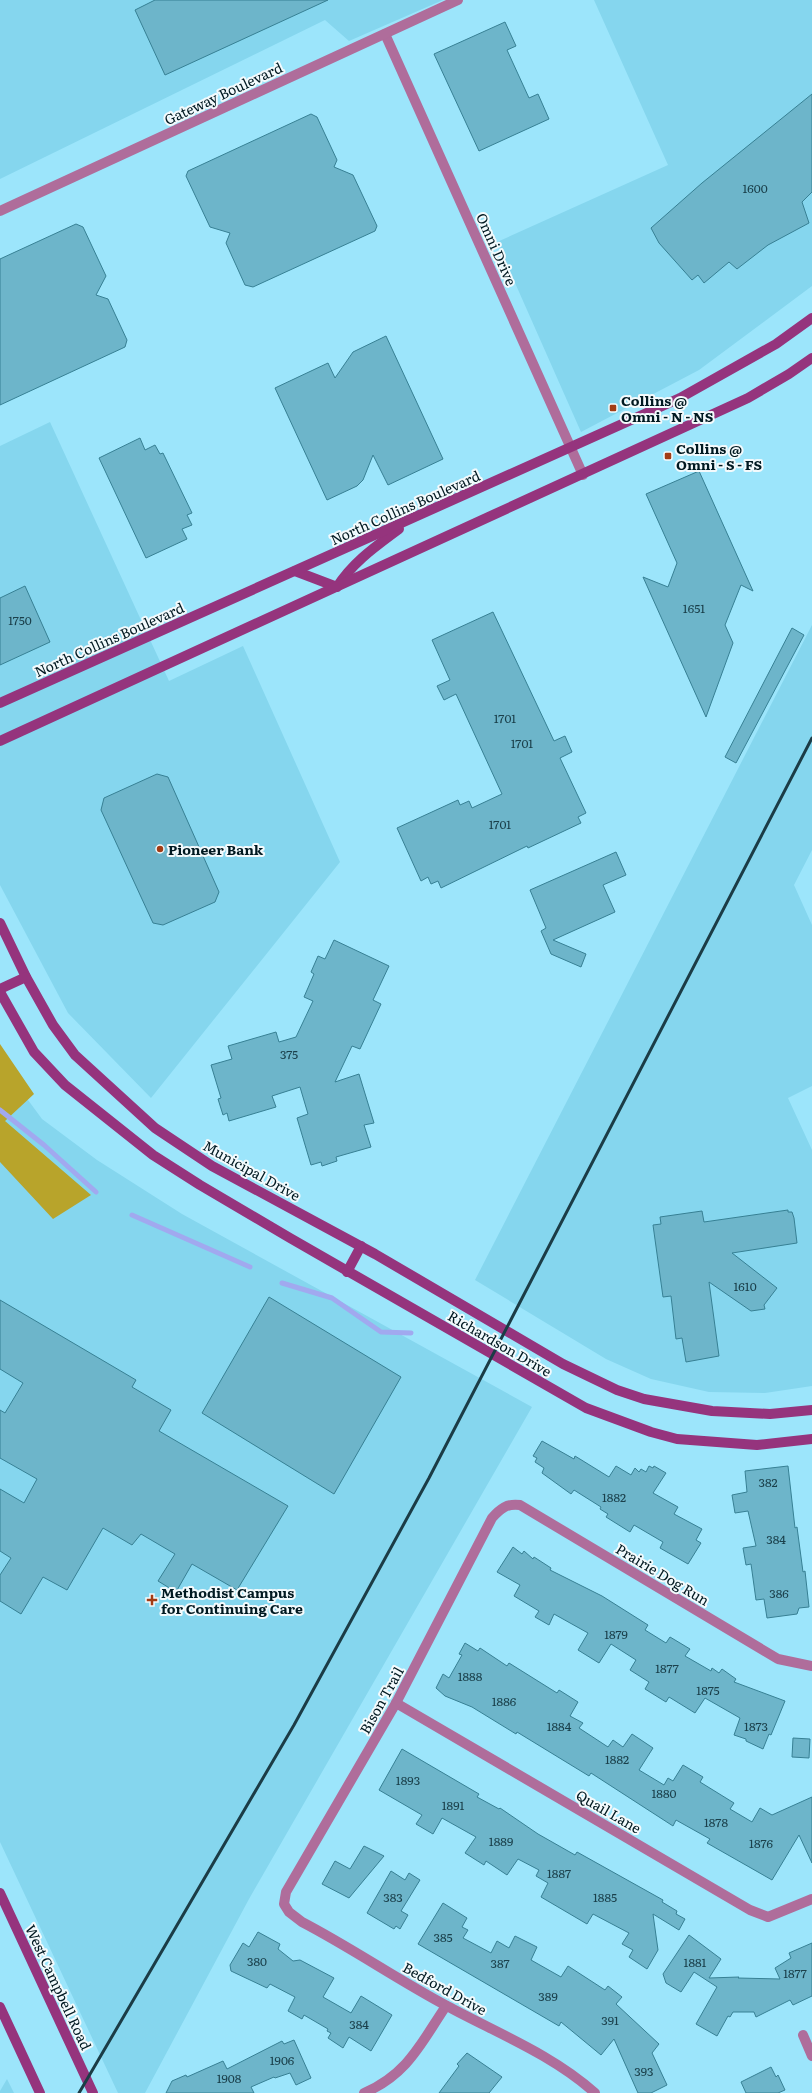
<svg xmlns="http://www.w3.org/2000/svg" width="812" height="2093" font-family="Literata,serif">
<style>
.built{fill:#85d6ee}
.forest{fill:#b8a42b}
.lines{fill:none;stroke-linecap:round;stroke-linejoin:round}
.stream{stroke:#a1a9ef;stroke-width:5}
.building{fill:#6db5ca;stroke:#378094}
.street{stroke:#af6d9b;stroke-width:10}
.secondary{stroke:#95347d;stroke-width:10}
.rail{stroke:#1b3c46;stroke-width:3}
.poi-dot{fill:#a23c15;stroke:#f3fafc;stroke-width:1.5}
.labels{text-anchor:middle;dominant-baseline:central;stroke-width:4;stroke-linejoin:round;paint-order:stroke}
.number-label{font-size:12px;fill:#1b404b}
.street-label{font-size:14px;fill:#001921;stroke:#f3fafc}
.poi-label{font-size:14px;font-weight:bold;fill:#001921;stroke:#f3fafc;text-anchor:start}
</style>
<rect width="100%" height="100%" fill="#9ce5fb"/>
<g class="built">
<path d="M0,0H443L349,41L325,20L0,179Z"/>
<path d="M594,0H812V286L699,370L581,432L497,242L668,165Z"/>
<path d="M50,422L169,681L243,646L340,862L151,1098L68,1013L0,885V446Z"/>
<path d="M812,625V850L794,885L812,925V1086L788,1098L812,1150V1386L765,1393L709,1392L651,1379L606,1359L475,1280Z"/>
<path d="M0,1062L42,1119L97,1160L182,1214L532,1407L249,1899L145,2093H118L0,1842Z"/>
<path d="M7,2079L14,2093H0V2091Z"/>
</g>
<path class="forest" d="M0,1044L34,1094L5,1121L91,1195L53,1219L0,1162Z"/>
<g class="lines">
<g class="stream">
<path d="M0,1110L44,1145L96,1192"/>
<path d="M132,1215L250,1267"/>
<path d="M282,1283L332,1298L381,1332L411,1333"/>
</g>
</g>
<g class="building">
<path d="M155,0H328L165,75L135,10Z"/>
<path d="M505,22L516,46L507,50L529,98L538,94L549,119L479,151L434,54Z"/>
<path d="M812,94V192L802,202L809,223L768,245L737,269L729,262L704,283L698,275L692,280L659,243L651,228L702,183Z"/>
<path d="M311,114L317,117L337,160L334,167L353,175L377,226L375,231L253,287L245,285L226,243L230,233L210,227L186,176L188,171Z"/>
<path d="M76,224L83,227L106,276L96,295L108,299L127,340L125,347L0,405V259Z"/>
<path d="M386,336L443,459L388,485L373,455L363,480L357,486L327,500L275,388L328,363L335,378L353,352Z"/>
<path d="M140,438L145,450L155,445L160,454L163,453L192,513L187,515L192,525L182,529L187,539L146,558L99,458Z"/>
<path d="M699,471L753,591L741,585L725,625L733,643L706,717L643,577L668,587L677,563L646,494Z"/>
<path d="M25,586L50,642L0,665V598Z"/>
<path d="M493,612L554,741L565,736L572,752L560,758L586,813L578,817L581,823L528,848L527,846L441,888L438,881L431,884L428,877L421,881L397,828L458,800L460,805L469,801L472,808L502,794L456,694L444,700L437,686L450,680L432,640Z"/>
<path d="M792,628L804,635L736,763L725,757Z"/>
<path d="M157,774L168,777L219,892L215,902L163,925L153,923L101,810L104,798Z"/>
<path d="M616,852L626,875L603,885L615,912L553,940L586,954L581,967L551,954L541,931L546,928L530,890Z"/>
<path d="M334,940L389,966L373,1000L381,1004L360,1049L352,1046L335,1082L359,1074L374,1123L364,1125L371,1147L336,1157L337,1161L322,1166L321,1162L311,1165L297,1118L308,1114L300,1087L272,1096L276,1107L229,1121L227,1113L223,1115L218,1099L221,1098L211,1065L232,1059L228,1046L276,1032L279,1042L296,1037L313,1001L304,997L314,974L311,972L318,956L325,959Z"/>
<path d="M788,1210V1212H792L794,1218L797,1243L732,1253L777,1288L764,1305L765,1309L751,1311L709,1282L719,1356L686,1362L682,1338L676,1339L671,1296L663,1297L653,1225L661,1224L660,1217L702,1211L704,1222Z"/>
<path d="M269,1297L401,1377L334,1494L202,1413Z"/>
<path d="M0,1300L136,1380L132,1387L171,1410L159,1431L288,1506L237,1590L192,1564L176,1592L158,1581L175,1554L141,1534L132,1545L103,1528L67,1590L43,1577L21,1614L0,1601V1575L11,1558L0,1551V1489L24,1503L37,1479L0,1458V1410L5,1413L23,1383L0,1369Z"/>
<path d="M542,1441L574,1459L575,1456L609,1477L616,1466L631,1475L635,1468L639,1472L641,1469L646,1472L649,1466L653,1468L654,1466L666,1473L653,1493L678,1507L674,1514L702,1529L696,1540L701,1543L688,1564L660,1548L663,1542L634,1525L630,1532L606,1517L608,1514L600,1509L601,1507L574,1490L571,1494L542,1473L544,1468L535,1462L537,1458L533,1456Z"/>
<path d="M788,1466L795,1528L797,1527L803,1572L805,1571L809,1607L799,1608L797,1614L767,1618L764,1599L756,1600L751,1564L746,1565L743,1548L756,1546L748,1511L735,1513L732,1495L747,1492L745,1471Z"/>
<path d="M513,1547L522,1554L524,1551L533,1559L534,1557L551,1568L550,1570L602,1596L648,1625L645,1630L666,1643L670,1637L690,1649L685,1656L711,1671L712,1668L719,1673L722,1669L736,1679L734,1682L785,1701L771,1735L769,1734L763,1749L746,1741V1739L734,1735L740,1718L705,1698L695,1713L669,1697L666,1702L645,1689L649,1682L630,1670L636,1660L611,1644L599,1663L578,1650L588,1633L554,1614L549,1625L535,1617L539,1611L514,1596L520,1585L497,1572Z"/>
<path d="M465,1643L478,1651L480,1648L507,1666L509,1663L557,1693L559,1690L578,1702L570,1716L583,1723L579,1728L608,1747L613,1740L623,1747L632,1734L653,1748L639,1770L664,1785L668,1778L673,1781L683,1765L703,1777L700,1782L734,1803L730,1809L752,1822L760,1808L772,1815L812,1797V1863L799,1835L772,1880L707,1843L710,1839L676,1820L673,1826L591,1773L589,1776L517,1732L516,1734L472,1707L445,1696L436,1688L443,1674L449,1678L462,1655L459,1654Z"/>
<path d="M793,1738L810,1739L809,1758L792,1757Z"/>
<path d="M402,1749L479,1794L477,1797L499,1809L500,1808L538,1834L575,1855L577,1852L663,1900L662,1902L677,1911L676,1914L685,1919L679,1930L653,1914L658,1950L647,1969L629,1957L633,1950L622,1944L629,1933L593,1914L587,1924L541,1897L548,1883L536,1876L539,1870L518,1859L507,1875L486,1861L484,1865L465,1853L476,1837L442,1818L433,1834L416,1824L422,1815L379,1790Z"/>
<path d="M364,1846L384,1856L349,1898L322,1884L335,1861L350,1869Z"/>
<path d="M391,1871L405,1880L409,1873L420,1880L401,1911L408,1915L400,1929L396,1926L394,1929L367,1913Z"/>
<path d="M443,1903L467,1918L462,1927L468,1930L463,1938L491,1953L497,1941L509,1948L515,1936L537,1947L531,1960L561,1977L568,1966L605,1990L608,1986L622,1997L616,2004L659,2044L652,2053L667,2085L651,2093H638L614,2039L601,2055L561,2022L559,2026L418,1944Z"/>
<path d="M258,1932L280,1944L278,1949L293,1961L300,1960L334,1978L323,1997L351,2013L361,1996L392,2015L371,2051L349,2037L343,2048L328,2038L331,2033L327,2031L328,2029L304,2015L302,2019L288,2011L295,1997L270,1984L267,1988L231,1971L230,1965L243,1943L249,1947Z"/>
<path d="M689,1935L721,1959L709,1978L739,1977L738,1978L780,1979L775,1968L791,1958L789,1953L812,1943V1996L793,2005L790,2000L756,2017L754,2012H733L730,2017L728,2016L717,2036L696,2024L717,1987L694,1972L681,1992L666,1983L663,1974Z"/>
<path d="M294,2040L311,2078L296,2085L290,2073L275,2078L274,2077L251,2087L254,2093H166L172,2081L186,2075L187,2077L223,2061L227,2069L282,2041L284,2044Z"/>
<path d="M467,2053L502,2077L489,2093H439L459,2066L457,2064Z"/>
<path d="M771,2067L776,2077L778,2075L785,2090L778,2093H746L741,2082Z"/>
</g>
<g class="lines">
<g class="street">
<path d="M385,34L583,475"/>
<path d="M0,211L458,0"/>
<path d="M396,1703L750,1910L768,1917L812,1899"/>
<path d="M803,2035L812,2056"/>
<path d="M364,2093C408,2074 421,2043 446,2006"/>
<path d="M595,2093C553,2055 497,2033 447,2006C398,1980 352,1948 302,1922L289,1912L284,1904L286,1892L396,1703L492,1518C500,1509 507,1503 520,1505L778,1659L812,1666"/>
</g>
<g class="secondary">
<path d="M295,571L337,587C353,562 375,547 399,529"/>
<path d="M0,703L680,398L776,344L812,318"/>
<path d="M0,741L748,398L789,374L812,358"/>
<path d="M0,923L26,977L53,1025L75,1055L155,1128L212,1166L375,1254L563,1364L617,1390L644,1399L712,1411L770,1414L812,1410"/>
<path d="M0,989L26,977"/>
<path d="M0,992L34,1052L65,1085L153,1155L200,1185L290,1238L586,1408L651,1432L677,1439L757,1445L812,1439"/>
<path d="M347,1272L361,1246"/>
<path d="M0,1893L93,2093"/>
<path d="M0,2007L40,2093"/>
</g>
<path class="rail" d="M79,2093L294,1725L429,1478L812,738"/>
</g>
<g class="poi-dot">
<rect x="609" y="404" width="8" height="8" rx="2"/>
<rect x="664" y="452" width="8" height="8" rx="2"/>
<circle cx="160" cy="849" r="4"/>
<path d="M150 1594h4v4h4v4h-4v4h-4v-4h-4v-4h4z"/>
</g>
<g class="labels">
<g class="number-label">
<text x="755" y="188">1600</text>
<text x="694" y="608">1651</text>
<text x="20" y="620">1750</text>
<text x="505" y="718">1701</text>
<text x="522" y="743">1701</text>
<text x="500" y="824">1701</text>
<text x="289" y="1054">375</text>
<text x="745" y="1286">1610</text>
<text x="768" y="1482">382</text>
<text x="614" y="1497">1882</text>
<text x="776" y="1539">384</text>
<text x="779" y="1593">386</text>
<text x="616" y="1634">1879</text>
<text x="667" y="1668">1877</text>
<text x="470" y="1676">1888</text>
<text x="708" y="1690">1875</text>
<text x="504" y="1701">1886</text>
<text x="559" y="1726">1884</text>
<text x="756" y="1726">1873</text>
<text x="617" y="1759">1882</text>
<text x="408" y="1780">1893</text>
<text x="664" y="1793">1880</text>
<text x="453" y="1805">1891</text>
<text x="716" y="1822">1878</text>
<text x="501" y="1841">1889</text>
<text x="761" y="1843">1876</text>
<text x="559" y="1873">1887</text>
<text x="393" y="1897">383</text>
<text x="605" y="1897">1885</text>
<text x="443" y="1937">385</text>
<text x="257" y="1961">380</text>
<text x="695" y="1962">1881</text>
<text x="500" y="1963">387</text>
<text x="795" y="1973">1877</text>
<text x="548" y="1996">389</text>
<text x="610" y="2020">391</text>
<text x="359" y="2024">384</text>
<text x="282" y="2060">1906</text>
<text x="644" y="2071">393</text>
<text x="229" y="2078">1908</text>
</g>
<g class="street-label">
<text transform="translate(223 93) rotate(-25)">Gateway Boulevard</text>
<text transform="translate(497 249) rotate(66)">Omni Drive</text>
<text transform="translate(405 507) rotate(-24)">North Collins Boulevard</text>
<text transform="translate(109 639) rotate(-24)">North Collins Boulevard</text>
<text transform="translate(252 1170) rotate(29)">Municipal Drive</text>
<text transform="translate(500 1343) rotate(30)">Richardson Drive</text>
<text transform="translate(663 1574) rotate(31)">Prairie Dog Run</text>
<text transform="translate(381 1700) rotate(-61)">Bison Trail</text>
<text transform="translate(609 1811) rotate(30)">Quail Lane</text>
<text transform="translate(59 1987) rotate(65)">West Campbell Road</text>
<text transform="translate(445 1988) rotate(29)">Bedford Drive</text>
</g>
<g class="poi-label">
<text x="621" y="400">Collins @<tspan x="621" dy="16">Omni - N - NS</tspan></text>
<text x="676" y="448">Collins @<tspan x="676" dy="16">Omni - S - FS</tspan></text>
<text x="168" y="849">Pioneer Bank</text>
<text x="161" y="1592">Methodist Campus<tspan x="161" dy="16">for Continuing Care</tspan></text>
</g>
</g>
</svg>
